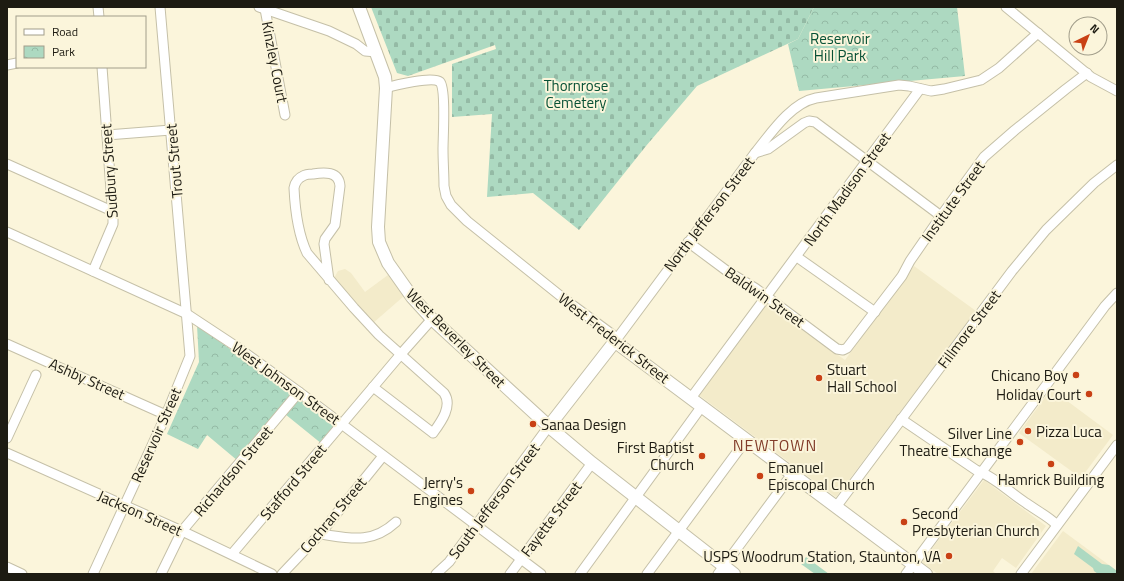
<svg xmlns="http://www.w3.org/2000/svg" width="1124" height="581" font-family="'Titillium Web',sans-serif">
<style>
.built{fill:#f3ebca}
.grass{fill:#add9c1}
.cemetery{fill:url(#cemetery-stones)}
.park{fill:url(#park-crowns)}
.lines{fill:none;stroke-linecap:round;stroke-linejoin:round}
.minor-casing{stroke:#c5c0a8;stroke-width:11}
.major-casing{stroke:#c5c0a8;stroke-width:14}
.minor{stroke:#fff;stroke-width:9}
.major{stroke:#fff;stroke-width:12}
.poi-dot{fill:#c94115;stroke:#fbf5db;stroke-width:1.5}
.labels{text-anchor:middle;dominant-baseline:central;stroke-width:4;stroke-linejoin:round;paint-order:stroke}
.park-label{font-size:15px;fill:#075135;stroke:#fbf5db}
.street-label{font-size:15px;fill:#1d1b12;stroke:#fbf5db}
.poi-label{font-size:15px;fill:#1d1b12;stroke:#fbf5db;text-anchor:end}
.neighbourhood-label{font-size:16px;letter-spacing:1px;fill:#823d2a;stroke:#fbf5db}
</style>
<defs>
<pattern id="cemetery-stones" width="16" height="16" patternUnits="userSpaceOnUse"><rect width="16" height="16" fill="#add9c1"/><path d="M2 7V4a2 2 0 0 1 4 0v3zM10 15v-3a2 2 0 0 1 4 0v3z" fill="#94baa5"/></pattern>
<pattern id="park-crowns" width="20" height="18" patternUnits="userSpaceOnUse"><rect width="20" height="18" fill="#add9c1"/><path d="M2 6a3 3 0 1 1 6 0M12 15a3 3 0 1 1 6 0" fill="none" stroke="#94baa5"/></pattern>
</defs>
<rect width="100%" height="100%" fill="#fbf5db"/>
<g class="built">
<path d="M914,266L976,311L836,497L699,395L767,303L845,360Z"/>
<path d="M345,269L351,273L365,292L388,275L404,296L373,323L334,278L338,271Z"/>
<path d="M1051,389L1113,435L1081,478L1019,433Z"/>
<path d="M984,480L1046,526L1016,568L1002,558L993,571L996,574H938L922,562Z"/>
<path d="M1063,531L1117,571V574H1031Z"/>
</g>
<g class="grass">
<path d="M1078,546L1102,564L1109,565L1117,571V574H1098L1094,571L1093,568L1074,554Z"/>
<path d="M806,557L829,574H815L801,564Z"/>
</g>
<path class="cemetery" d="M371,7H814L798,39L697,86L646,146L579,230L533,193L487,197L492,114L452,117V64L496,49L495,45L408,76L397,73Z"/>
<g class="park">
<path d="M814,7H957L965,76L799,91L788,44L798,39Z"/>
<path d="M197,325L337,427L322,444L280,410L238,461L207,435L198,449L167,434L199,362Z"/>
</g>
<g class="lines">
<g class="minor-casing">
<g id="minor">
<path d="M98,7L99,17"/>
<path d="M259,7L329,31L356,44L365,51L377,52"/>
<path d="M1006,7L1091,77L1117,91"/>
<path d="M265,9L285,115"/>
<path d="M7,65L17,63"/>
<path d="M386,88C395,85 433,76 440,82C446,89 443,138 443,149C443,162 444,174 444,186L446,196L451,205L467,221L563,298L613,335L616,340L755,153C771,133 791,103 816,98L899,85L909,86L931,91L944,89L981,80L999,68L1038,33"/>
<path d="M107,135L171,130"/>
<path d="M755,153L768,149L804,123L809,121L815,122L941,216"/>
<path d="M7,164L112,211"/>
<path d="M7,232L187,314L237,347L299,392L541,574"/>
<path d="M688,242L727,271L755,288L837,349L843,350L847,348L902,276L910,261L941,216L984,157L1015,130L1066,89L1087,73"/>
<path d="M797,257L875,312"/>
<path d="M93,271L113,224V218L102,67"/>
<path d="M329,280L324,244L325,239L335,225L340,186C339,171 324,172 313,174C310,174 306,174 303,176C298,178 295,183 294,188C295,209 298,234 307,253L354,308L379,335L444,393C453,406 441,422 433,433L373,387"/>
<path d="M7,344L166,415"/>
<path d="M691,398L920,89"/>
<path d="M901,419L976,470C995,477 1009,492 1026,503C1037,511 1048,516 1057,525"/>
<path d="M7,438L36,375"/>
<path d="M7,453L182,531L272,574"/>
<path d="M836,507L1012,271L1046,230L1094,183L1117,165"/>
<path d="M320,534C349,538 371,545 396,522"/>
<path d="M232,554L401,354L432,319"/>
<path d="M7,567L22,574"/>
<path d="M93,574L166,415L190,356L160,7"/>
<path d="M161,574L182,531L299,392"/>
<path d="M282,574L320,534L383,456"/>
<path d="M436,574L449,562L549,426"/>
<path d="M510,574L592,463"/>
<path d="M580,574L702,406"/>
<path d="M647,574L746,440"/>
<path d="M718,574L792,474"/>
<path d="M906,574L1105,306L1117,293"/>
<path d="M1021,574L1117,445"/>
</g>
</g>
<g class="major-casing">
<g id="major">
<path d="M359,7L385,77L386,88L378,227L379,242L388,263L412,297L432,319L554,431L592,463L734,574"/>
<path d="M549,426L616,340L618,344L926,574"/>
</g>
</g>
<use href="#minor" class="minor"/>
<use href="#major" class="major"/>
</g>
<g class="poi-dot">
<circle cx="1076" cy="375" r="4"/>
<circle cx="819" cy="378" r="4"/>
<circle cx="1089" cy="394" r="4"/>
<circle cx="533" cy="424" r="4"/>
<circle cx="1028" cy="431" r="4"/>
<circle cx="1020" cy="442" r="4"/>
<circle cx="702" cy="456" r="4"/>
<circle cx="1051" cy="464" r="4"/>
<circle cx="760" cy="476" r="4"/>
<circle cx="471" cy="491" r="4"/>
<circle cx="904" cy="522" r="4"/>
<circle cx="949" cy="556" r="4"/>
</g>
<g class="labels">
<g class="park-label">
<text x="840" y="38">Reservoir<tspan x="840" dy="17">Hill Park</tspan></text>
<text x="576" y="85">Thornrose<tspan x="576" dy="17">Cemetery</tspan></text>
</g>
<g class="street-label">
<text transform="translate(275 62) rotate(79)">Kinzley Court</text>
<text transform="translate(174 161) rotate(-95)">Trout Street</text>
<text transform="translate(109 171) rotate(-94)">Sudbury Street</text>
<text transform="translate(847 189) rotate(-54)">North Madison Street</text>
<text transform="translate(953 201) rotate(-54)">Institute Street</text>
<text transform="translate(709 214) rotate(-53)">North Jefferson Street</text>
<text transform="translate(765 297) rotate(35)">Baldwin Street</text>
<text transform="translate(969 329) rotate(-53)">Fillmore Street</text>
<text transform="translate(456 338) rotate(45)">West Beverley Street</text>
<text transform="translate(614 338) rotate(38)">West Frederick Street</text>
<text transform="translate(87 379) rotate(24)">Ashby Street</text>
<text transform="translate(286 383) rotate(36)">West Johnson Street</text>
<text transform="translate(156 435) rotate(-66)">Reservoir Street</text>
<text transform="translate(233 471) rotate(-50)">Richardson Street</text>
<text transform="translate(293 482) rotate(-50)">Stafford Street</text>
<text transform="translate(494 501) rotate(-53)">South Jefferson Street</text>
<text transform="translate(140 513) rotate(24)">Jackson Street</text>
<text transform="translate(333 515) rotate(-50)">Cochran Street</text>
<text transform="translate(551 519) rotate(-53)">Fayette Street</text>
</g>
<g class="poi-label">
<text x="827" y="369" text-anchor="start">Stuart<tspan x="827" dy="17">Hall School</tspan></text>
<text x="1068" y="375">Chicano Boy</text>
<text x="1081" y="394">Holiday Court</text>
<text x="541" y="424" text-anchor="start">Sanaa Design</text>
<text x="1036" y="431" text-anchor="start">Pizza Luca</text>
<text x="1012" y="433">Silver Line<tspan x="1012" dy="17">Theatre Exchange</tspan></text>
<text x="694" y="447">First Baptist<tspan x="694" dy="17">Church</tspan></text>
<text x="768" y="467" text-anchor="start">Emanuel<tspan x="768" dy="17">Episcopal Church</tspan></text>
<text x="1051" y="479" text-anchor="middle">Hamrick Building</text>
<text x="463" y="482">Jerry's<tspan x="463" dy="17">Engines</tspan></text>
<text x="912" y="513" text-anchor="start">Second<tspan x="912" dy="17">Presbyterian Church</tspan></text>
<text x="941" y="556">USPS Woodrum Station, Staunton, VA</text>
</g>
<g class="neighbourhood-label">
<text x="775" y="445">NEWTOWN</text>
</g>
</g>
<rect width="1124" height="581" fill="none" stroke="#1d1b12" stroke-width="16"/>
<rect x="16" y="16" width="130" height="52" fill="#fbf5db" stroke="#a29e8b"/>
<rect x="24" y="29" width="20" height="6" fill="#ffffff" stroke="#a29e8b"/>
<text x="52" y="36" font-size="12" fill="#1d1b12">Road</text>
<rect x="24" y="46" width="20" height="12" fill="url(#park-crowns)" stroke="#a29e8b"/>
<text x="52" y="56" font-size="12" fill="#1d1b12">Park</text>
<g transform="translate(1088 36) rotate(43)"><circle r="19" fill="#fbf5db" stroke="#a29e8b"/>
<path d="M0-3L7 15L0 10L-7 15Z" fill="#c94115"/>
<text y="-6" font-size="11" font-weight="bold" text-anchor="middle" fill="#1d1b12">N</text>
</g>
</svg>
